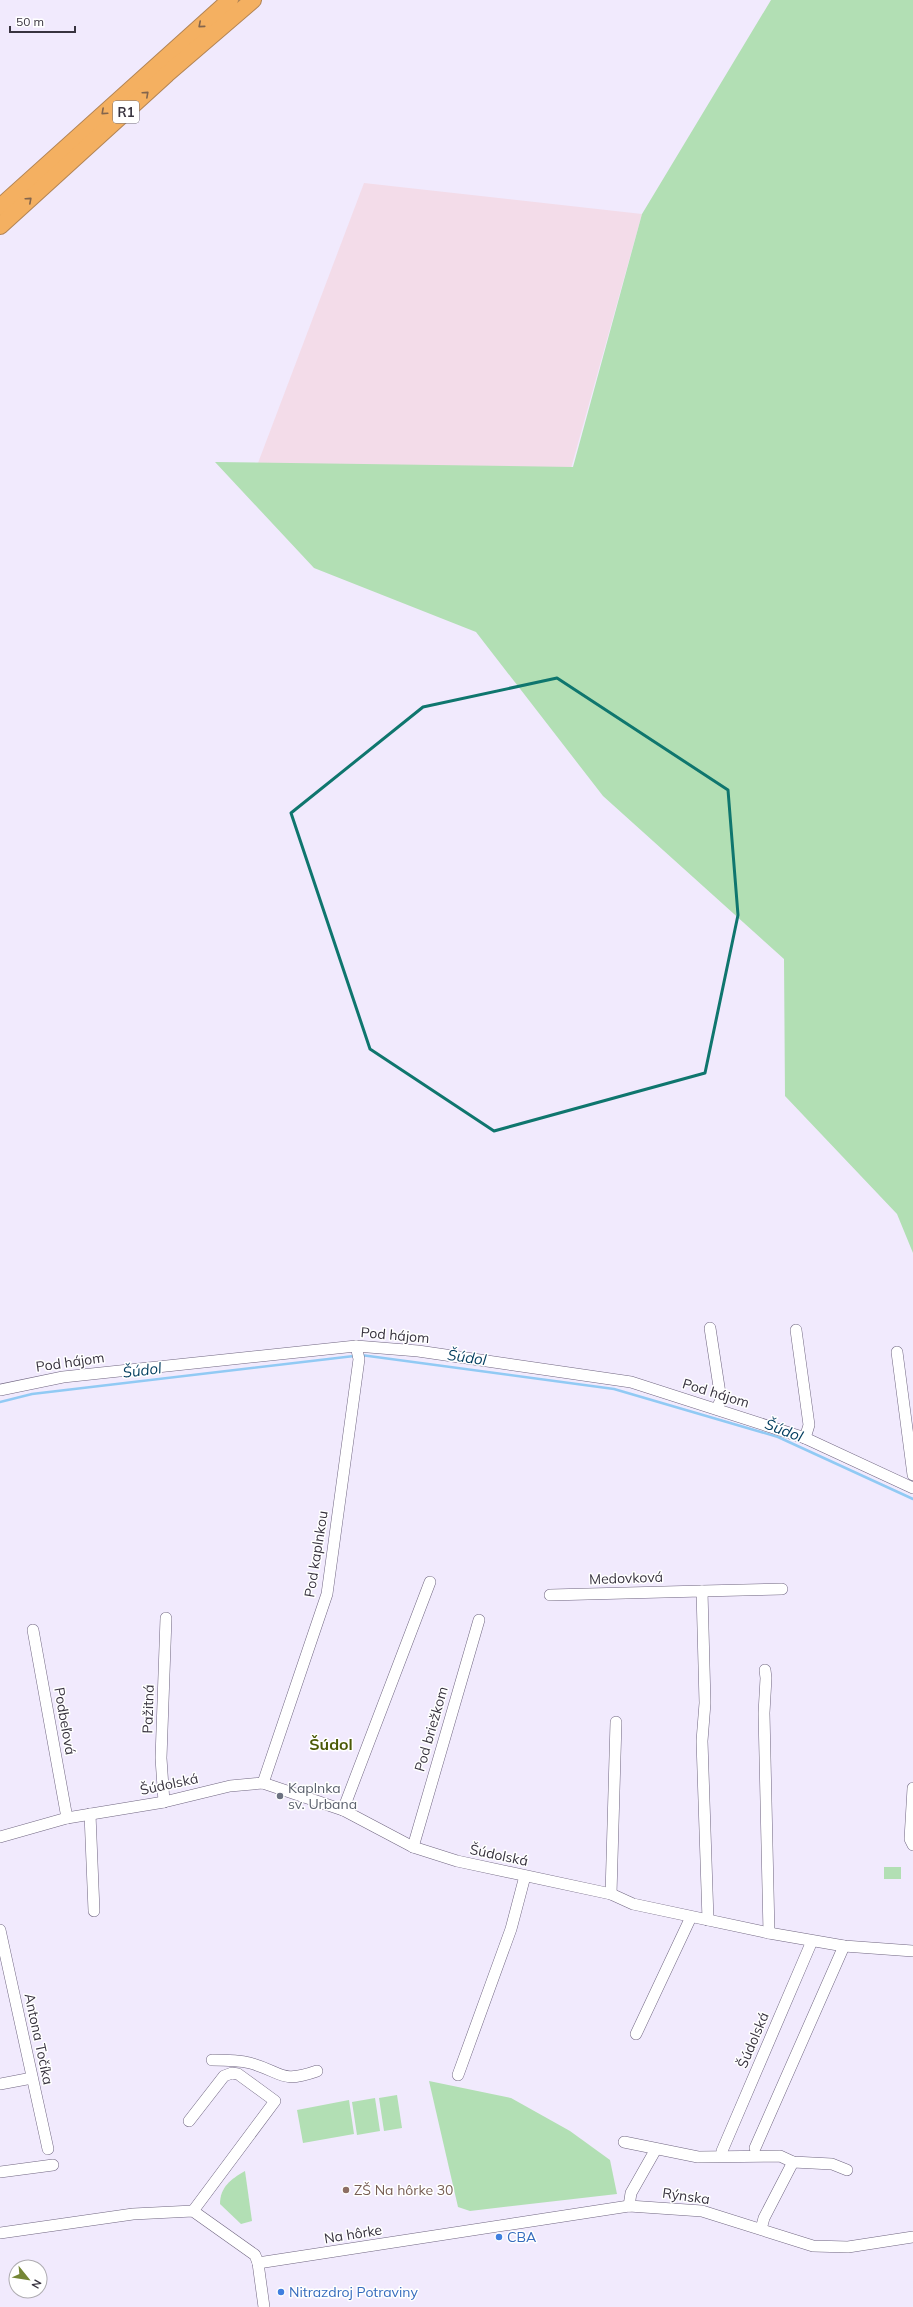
<svg xmlns="http://www.w3.org/2000/svg" width="913" height="2307" font-family="Mulish,sans-serif">
<style>
.industrial{fill:#f3dce9}
.green{fill:#b2dfb4}
.lines{fill:none;stroke-linecap:round;stroke-linejoin:round}
.stream{stroke:#91caf4;stroke-width:2.5}
.minor-casing{stroke:#706681;stroke-width:12}
.highway-casing{stroke:#b28455;stroke-width:18}
.minor{stroke:#fff;stroke-width:11}
.highway{stroke:#f4b061;stroke-width:16}
.oneway{stroke:#83654d}
.marked{fill:none;stroke:#0f766e;stroke-width:3;stroke-linejoin:round}
.worship-dot{fill:#6b7280;stroke:#fff;stroke-width:1.5}
.education-dot{fill:#8d6e63;stroke:#fff;stroke-width:1.5}
.shop-dot{fill:#3f7fe0;stroke:#fff;stroke-width:1.5}
.labels{text-anchor:middle;dominant-baseline:central;stroke-width:3;stroke-linejoin:round;paint-order:stroke}
.shield{fill:#fff;stroke:#747079;stroke-width:1}
.shield-label{font-size:13px;font-weight:bold;fill:#38333f}
.street-label{font-size:14px;fill:#38333f;stroke:#fff}
.worship-label{font-size:14px;fill:#5b616d;stroke:#fff;text-anchor:start}
.education-label{font-size:14px;fill:#785e54;stroke:#fff;text-anchor:start}
.shop-label{font-size:14px;fill:#366cbe;stroke:#fff;text-anchor:start}
.water-label{font-size:15px;font-style:italic;fill:#003c5e;stroke:#fff}
.quarter-label{font-size:16px;font-weight:bold;fill:#4b5906;stroke:#fff}
</style>
<rect width="100%" height="100%" fill="#f1eafd"/>
<path class="industrial" d="M364,183L642,214L570,472L258,463Z"/>
<g class="green">
<path d="M771,0H913V1253L897,1214L785,1096L784,959L603,796L476,632L314,568L215,462L573,467L642,214Z"/>
<rect x="884" y="1867" width="17" height="12"/>
<path d="M429,2081L511,2098L570,2131L610,2160L617,2194L470,2211L458,2207Z"/>
<path d="M397,2095L402,2128L384,2131L379,2098Z"/>
<path d="M375,2098L380,2131L357,2135L352,2102Z"/>
<path d="M349,2100L354,2134L303,2143L297,2110Z"/>
<path d="M245,2171L252,2221L241,2224L220,2204C220,2187 231,2179 245,2171Z"/>
</g>
<g class="lines">
<g class="stream">
<path d="M361,1355L614,1389L778,1437L913,1499"/>
<path d="M0,1402L32,1394L354,1356"/>
</g>
<g class="minor-casing">
<g id="minor">
<path d="M710,1328L721,1400L717,1408"/>
<path d="M796,1330L809,1425L805,1438"/>
<path d="M897,1352L913,1475"/>
<path d="M0,1390L63,1377L356,1346L418,1351L631,1382L805,1438L913,1488"/>
<path d="M702,1591L782,1589"/>
<path d="M550,1595L702,1591L705,1703L702,1741L708,1920"/>
<path d="M33,1630L67,1818"/>
<path d="M765,1670L766,1678L764,1713L769,1933"/>
<path d="M263,1783L327,1594L359,1359L356,1346"/>
<path d="M913,1788L910,1839L913,1845"/>
<path d="M164,1802L161,1758L166,1618"/>
<path d="M343,1810L430,1582"/>
<path d="M90,1814L94,1911"/>
<path d="M0,1837L67,1818L164,1802L230,1786L263,1783L343,1810L413,1847L457,1861L611,1894L633,1904L769,1933L844,1946L913,1951"/>
<path d="M413,1847L479,1620"/>
<path d="M611,1894L616,1722"/>
<path d="M0,1930L48,2149"/>
<path d="M636,2034L691,1917"/>
<path d="M212,2060C224,2060 238,2060 250,2063C283,2072 280,2084 317,2071"/>
<path d="M458,2075L511,1929L525,1876"/>
<path d="M0,2084L32,2078"/>
<path d="M189,2121L224,2076L232,2073L238,2074L275,2101L193,2211"/>
<path d="M624,2142L698,2157L780,2156L793,2162L832,2164L847,2170"/>
<path d="M755,2148L844,1946"/>
<path d="M722,2151L812,1941"/>
<path d="M0,2172L53,2165"/>
<path d="M629,2206L631,2193L656,2149"/>
<path d="M761,2229L764,2218L793,2162"/>
<path d="M0,2233L133,2214L193,2211L255,2255L258,2263L629,2206L702,2211L813,2246L848,2247L913,2237"/>
<path d="M258,2263L264,2307"/>
</g>
</g>
<g class="highway-casing">
<g id="highway">
<path d="M0,207L230,0"/>
<path d="M0,226L167,74L253,0"/>
</g>
</g>
<use href="#minor" class="minor"/>
<use href="#highway" class="highway"/>
</g>
<defs><path id="oneway-chevron" d="M-2-3.5L2.5 0L-2 3.5" fill="none" stroke-width="1.6" stroke-linecap="round" stroke-linejoin="round"/></defs>
<g class="oneway">
<use href="#oneway-chevron" transform="translate(201 25) rotate(139)"/>
<use href="#oneway-chevron" transform="translate(146 94) rotate(-42)"/>
<use href="#oneway-chevron" transform="translate(104 112) rotate(138)"/>
<use href="#oneway-chevron" transform="translate(29 200) rotate(-42)"/>
</g>
<path class="marked" d="M557,678L728,790L738,915L705,1073L494,1131L370,1049L291,813L423,707Z"/>
<circle class="worship-dot" cx="280" cy="1796" r="4"/>
<circle class="education-dot" cx="346" cy="2190" r="4"/>
<g class="shop-dot">
<circle cx="499" cy="2237" r="4"/>
<circle cx="281" cy="2292" r="4"/>
</g>
<g class="labels">
<rect class="shield" x="113" y="101" width="26" height="22" rx="3"/>
<g class="shield-label">
<text x="126" y="112">R1</text>
</g>
<g class="street-label">
<text transform="translate(395 1335) rotate(5)">Pod hájom</text>
<text transform="translate(70 1362) rotate(-8)">Pod hájom</text>
<text transform="translate(716 1393) rotate(17)">Pod hájom</text>
<text transform="translate(316 1554) rotate(-81)">Pod kaplnkou</text>
<text transform="translate(626 1578) rotate(-2)">Medovková</text>
<text transform="translate(148 1709) rotate(-88)">Pažitná</text>
<text transform="translate(65 1721) rotate(80)">Podbeľová</text>
<text transform="translate(431 1729) rotate(-74)">Pod briežkom</text>
<text transform="translate(169 1784) rotate(-12)">Šúdolská</text>
<text transform="translate(499 1855) rotate(12)">Šúdolská</text>
<text transform="translate(39 2039) rotate(78)">Antona Točíka</text>
<text transform="translate(753 2040) rotate(-67)">Šúdolská</text>
<text transform="translate(686 2196) rotate(8)">Rýnska</text>
<text transform="translate(353 2234) rotate(-9)">Na hôrke</text>
</g>
<g class="worship-label">
<text x="288" y="1788">Kaplnka<tspan x="288" dy="16">sv. Urbana</tspan></text>
</g>
<g class="education-label">
<text x="354" y="2190">ZŠ Na hôrke 30</text>
</g>
<g class="shop-label">
<text x="507" y="2237">CBA</text>
<text x="289" y="2292">Nitrazdroj Potraviny</text>
</g>
<g class="water-label">
<text transform="translate(467 1357) rotate(8)">Šúdol</text>
<text transform="translate(142 1370) rotate(-7)">Šúdol</text>
<text transform="translate(784 1430) rotate(21)">Šúdol</text>
</g>
<g class="quarter-label">
<text x="331" y="1744">Šúdol</text>
</g>
</g>
<g transform="translate(28 2279) rotate(120)"><circle r="19" fill="#ffffff" stroke="#afadb2"/>
<path d="M0-3L7 15L0 10L-7 15Z" fill="#758635"/>
<text y="-6" font-size="11" font-weight="bold" text-anchor="middle" fill="#38333f">N</text>
</g>
<path d="M10 26v6h65v-6" fill="none" stroke="#38333f" stroke-width="2"/>
<text x="16" y="26" font-size="12" fill="#38333f" stroke="#ffffff" stroke-width="3" paint-order="stroke">50 m</text>
</svg>
